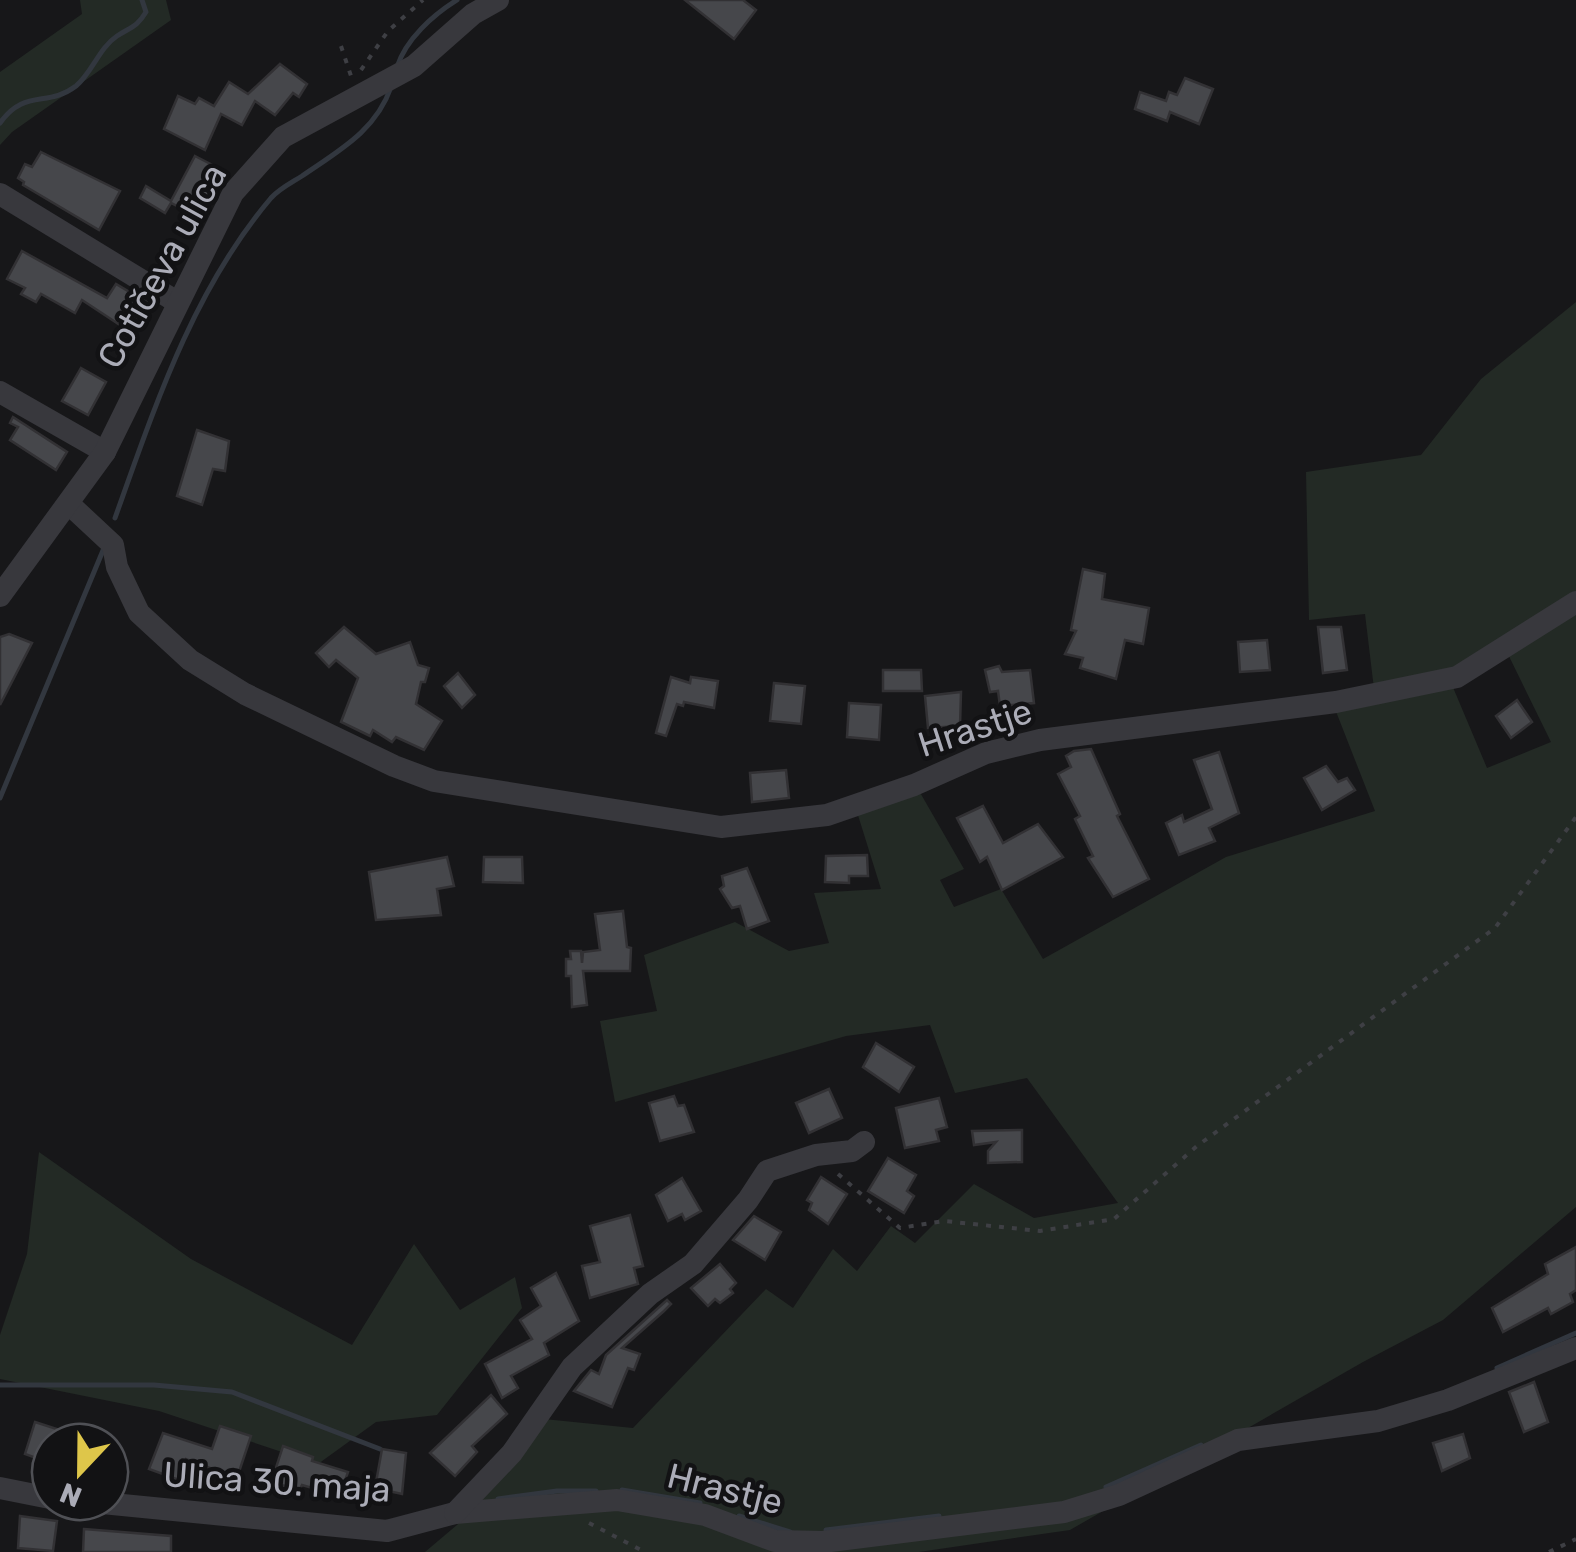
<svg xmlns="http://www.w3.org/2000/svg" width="1576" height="1552" font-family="Rubik,sans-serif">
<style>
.green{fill:#232a25}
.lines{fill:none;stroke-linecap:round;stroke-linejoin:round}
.stream{stroke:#32373f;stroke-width:5}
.building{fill:#46474b;stroke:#323134;stroke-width:2.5}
.path{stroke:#3e3f44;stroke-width:4;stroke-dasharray:5 8;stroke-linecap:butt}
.minor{stroke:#38383d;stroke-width:22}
.labels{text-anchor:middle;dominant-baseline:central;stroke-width:9;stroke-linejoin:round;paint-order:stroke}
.street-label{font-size:35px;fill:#abacb7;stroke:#121214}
</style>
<rect width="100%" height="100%" fill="#171719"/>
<g class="green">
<path d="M80,0H166L171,20L12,132L0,145V72L82,14Z"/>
<path d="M1576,302V1207L1443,1320L1363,1362L1070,1530L919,1552H425L464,1519L544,1419L633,1428L766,1289L793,1308L833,1249L857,1271L891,1226L915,1243L974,1184L1034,1218L1118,1203L1027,1078L955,1093L930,1025L846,1036L615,1102L600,1021L657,1011L644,955L735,922L789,951L829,943L814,893L881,889L857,812L918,789L964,869L940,880L954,907L1001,889L1043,959L1226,857L1375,811L1335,709L1452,685L1487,768L1551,742L1502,642L1456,671L1374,689L1365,614L1309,620L1306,472L1421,455L1481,379Z"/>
<path d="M39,1152L191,1259L352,1345L414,1244L460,1310L515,1277L522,1308L437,1415L376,1422L318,1464L159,1411L0,1379V1335L27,1254Z"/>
</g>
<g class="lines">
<g class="stream">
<path d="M397,67C406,39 433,15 457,0"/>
<path d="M0,123C25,88 47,108 76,86C92,73 99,48 117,36C131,27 137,27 146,12L142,0"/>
<path d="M115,518C155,406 193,290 271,198C279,189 291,183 302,176C338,151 376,131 391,87"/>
<path d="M0,798L104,548"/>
<path d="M1497,1368L1576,1333"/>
<path d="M0,1385H154L232,1392L380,1449"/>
<path d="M1106,1487L1201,1445"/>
<path d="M622,1490L700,1503"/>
<path d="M498,1499L557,1491H596"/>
<path d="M739,1516L790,1532"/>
<path d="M826,1530L939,1516"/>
</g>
</g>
<g class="building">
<path d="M685,0H743L756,10L734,39Z"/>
<path d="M280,64L307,84L299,97L293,93L275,115L255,101L242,125L221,114L205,150L164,129L178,96L195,104L199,98L214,106L229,82L248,94Z"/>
<path d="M1185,78L1213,89L1199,124L1170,112L1167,121L1135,109L1140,92L1166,101L1169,92L1177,95Z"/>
<path d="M41,152L120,191L99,230L23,185L24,182L18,178L25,164L32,167Z"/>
<path d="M195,156L226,172L202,219L171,203L165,213L140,198L146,186L171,201Z"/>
<path d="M22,251L107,298L116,284L153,306L135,335L82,300L75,313L41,294L36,302L21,294L25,288L7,279Z"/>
<path d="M81,368L106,382L88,415L62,401Z"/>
<path d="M13,417L67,452L56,470L10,440L18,427L10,423Z"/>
<path d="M197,430L229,441L225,471L213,469L202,505L177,496Z"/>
<path d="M1083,569L1105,574L1102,599L1149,608L1143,644L1125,640L1116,679L1080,668L1083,658L1065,654L1076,631L1071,630Z"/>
<path d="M344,627L376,654L410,642L418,665L429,668L425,682H421L416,704L442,721L424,750L396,737L392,742L373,730L370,736L341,722L358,678L336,660L329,667L316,653Z"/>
<path d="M1318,627H1341L1347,670L1323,673Z"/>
<path d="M9,634L32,643L0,705V637Z"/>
<path d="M1267,640L1270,670L1240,672L1238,642Z"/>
<path d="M999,666L1002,672L1030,670L1034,703L1000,706L998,691L990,692L985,670Z"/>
<path d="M883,670H921L922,691H883Z"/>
<path d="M458,673L475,695L462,708L444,686Z"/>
<path d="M671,677L690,683L691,677L718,681L714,708L684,702L683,706L677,704L666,736L656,733Z"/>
<path d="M774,683L805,686L801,724L770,721Z"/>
<path d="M961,692L960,726L928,728L925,696Z"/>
<path d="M1517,700L1532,722L1511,738L1496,716Z"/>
<path d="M849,703L881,705L879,740L847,737Z"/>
<path d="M1091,749L1120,814L1117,816L1149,879L1113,897L1088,858L1093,856L1075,819L1080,816L1058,774L1071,767L1066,756L1074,751Z"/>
<path d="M1219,752L1239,813L1209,828L1215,841L1179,855L1166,823L1182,815L1184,822L1212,809L1194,760Z"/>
<path d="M1326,766L1338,782L1347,778L1355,790L1322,810L1304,778Z"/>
<path d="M786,770L789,798L752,802L750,773Z"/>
<path d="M983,806L1003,843L1038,824L1063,857L1002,890L987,857L980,862L957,818Z"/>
<path d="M867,855L868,876H849V883L825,882L826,856Z"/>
<path d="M447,857L454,886L437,889L441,915L376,920L369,872Z"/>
<path d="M484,857H522L523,883L483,882Z"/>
<path d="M747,868L769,921L747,929L740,906L732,908L720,889L724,886L722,876Z"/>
<path d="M623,911L627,947L631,948L630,971H583L587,1005L572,1007L571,976H566V959H571L570,951H581L582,963L583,952L600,950L595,914Z"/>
<path d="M876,1043L914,1067L899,1092L863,1067Z"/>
<path d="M829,1089L842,1118L809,1133L796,1103Z"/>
<path d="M674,1096L678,1106L684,1105L694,1132L660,1141L649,1103Z"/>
<path d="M939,1098L947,1127L936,1130L939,1141L905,1148L896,1108Z"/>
<path d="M1022,1130V1162L988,1163V1151L996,1142L974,1145L972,1131Z"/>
<path d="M888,1158L916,1175L907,1191L914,1196L904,1213L868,1191Z"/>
<path d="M821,1177L847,1194L828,1224L809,1210L812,1203L807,1200Z"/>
<path d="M682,1178L701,1211L685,1220L682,1214L668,1221L656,1195Z"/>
<path d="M630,1215L643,1266L634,1268L638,1284L590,1298L582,1266L600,1262L590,1226Z"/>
<path d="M754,1216L781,1232L765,1260L733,1240Z"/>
<path d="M1576,1247V1290L1570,1294L1573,1302L1551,1314L1548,1308L1503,1332L1492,1308L1548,1274L1545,1264Z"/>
<path d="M720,1264L736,1283L730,1289L733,1293L720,1303L715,1299L708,1306L691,1288Z"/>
<path d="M556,1273L579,1321L544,1343L549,1355L511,1376L518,1388L502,1398L485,1364L532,1339L520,1320L541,1306L531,1288Z"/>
<path d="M667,1300L671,1304L664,1311L622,1348L640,1354L634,1370L628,1368L612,1407L574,1391L591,1370L599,1374L606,1355Z"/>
<path d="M1534,1382L1548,1422L1524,1432L1509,1392Z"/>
<path d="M491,1395L507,1414L472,1446L477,1452L455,1476L430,1453Z"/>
<path d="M35,1422L63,1431L59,1442H50V1463L25,1454Z"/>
<path d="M220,1426L251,1436L237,1478L186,1459L179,1480L149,1469L163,1433L212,1449Z"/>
<path d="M1463,1434L1470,1458L1442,1471L1433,1443Z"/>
<path d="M283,1446L313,1457L312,1461L348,1472L340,1496L302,1485L300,1489L271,1483Z"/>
<path d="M382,1449L406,1453L402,1494L375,1488Z"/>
<path d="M20,1516L57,1521L53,1551L18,1548Z"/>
<path d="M84,1529L171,1536V1552H83Z"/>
</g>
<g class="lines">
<g class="path">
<path d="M341,46L351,76"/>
<path d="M361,70L388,31L423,0"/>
<path d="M838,1174L900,1228L944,1221L1040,1231L1114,1219L1197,1146L1495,928L1576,817"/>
<path d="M589,1523L645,1552"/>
<path d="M1549,1552L1576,1539"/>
</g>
<g class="minor">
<path d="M0,194L177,302"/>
<path d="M0,392L105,452"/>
<path d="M69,504L113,545L117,567L139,613L190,660L245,694L394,766L434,781L721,827L827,815L914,785L986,753L1040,740L1336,702L1457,677L1576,602"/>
<path d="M0,596L105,452L233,193L283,137L414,66L473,14L498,0"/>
<path d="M0,1488L50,1498"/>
<path d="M92,1502L387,1531L455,1513L617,1500L705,1515L775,1541L823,1542L1064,1512L1119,1495L1238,1440L1378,1421L1448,1400L1576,1348"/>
<path d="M455,1513L512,1453L572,1367L650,1294L693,1264L748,1200L767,1171L816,1155L852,1151L864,1142"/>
</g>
</g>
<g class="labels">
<g class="street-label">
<text transform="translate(162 266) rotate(-61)">Cotičeva ulica</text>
<text transform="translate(975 728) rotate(-18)">Hrastje</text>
<text transform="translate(277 1482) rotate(4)">Ulica 30. maja</text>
<text transform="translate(725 1489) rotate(14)">Hrastje</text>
</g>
</g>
<g transform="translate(80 1472) rotate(202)"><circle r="48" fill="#121214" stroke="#4f5055" stroke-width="2.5"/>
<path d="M0-8L18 38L0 25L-18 38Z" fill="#dec64a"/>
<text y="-15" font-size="28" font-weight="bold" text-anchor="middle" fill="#abacb7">N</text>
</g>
</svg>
